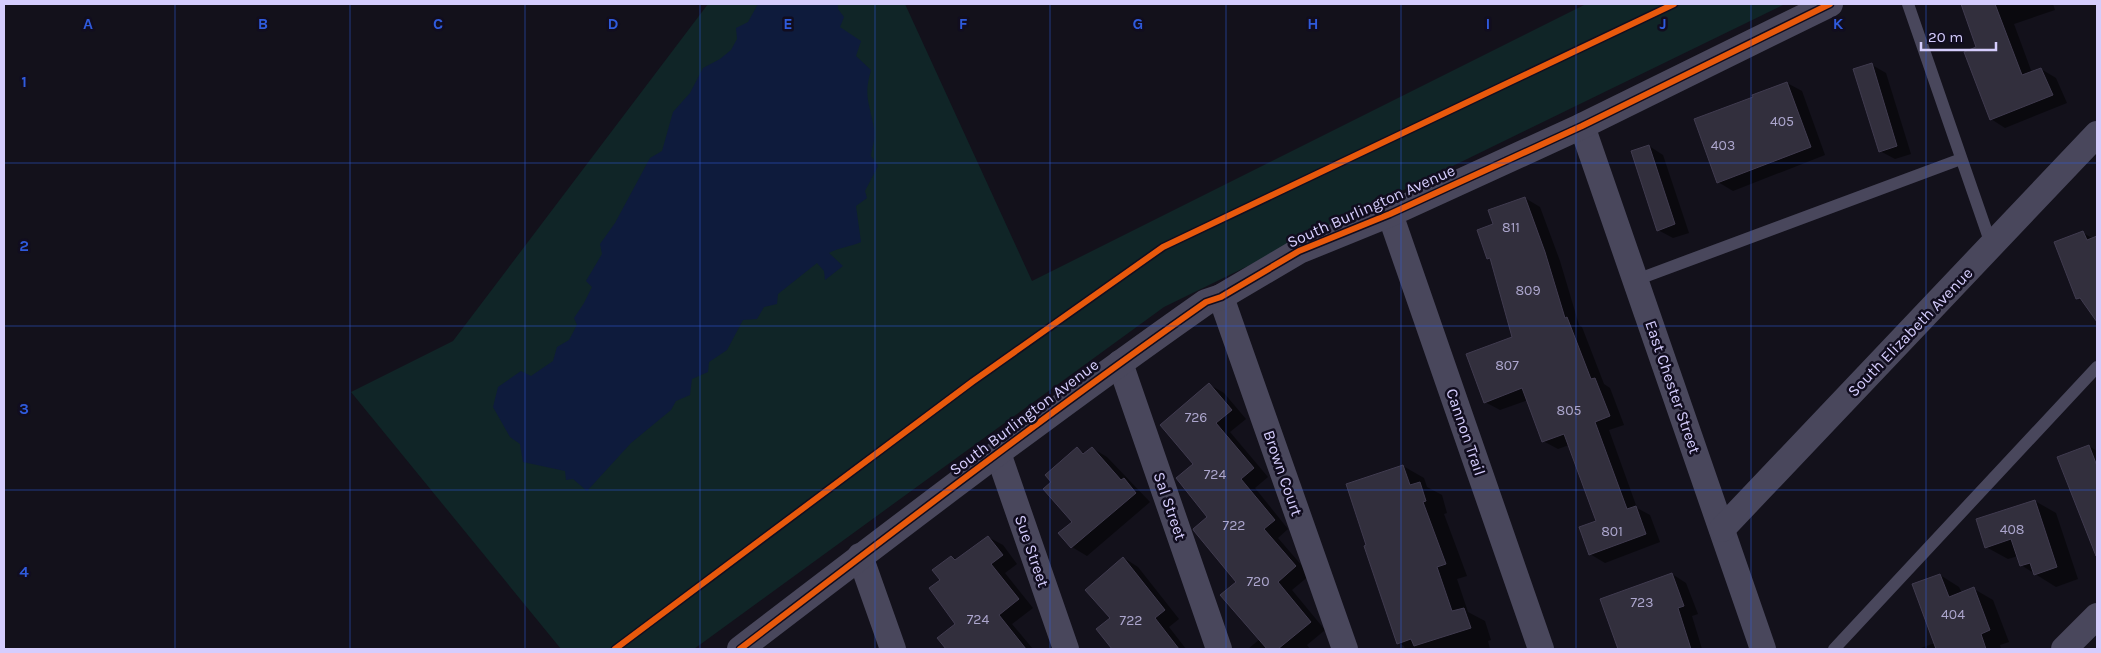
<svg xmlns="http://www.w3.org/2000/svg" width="2101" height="653" font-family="Karla,sans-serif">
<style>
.green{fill:#102527}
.water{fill:#0e1b3c}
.shadow{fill:#0007}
.building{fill:#322f3d;stroke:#403b4f}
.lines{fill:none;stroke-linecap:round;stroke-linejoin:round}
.service{stroke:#49475c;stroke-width:12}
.minor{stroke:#49475c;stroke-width:26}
.cycleway-casing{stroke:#110d1f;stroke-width:9}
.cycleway{stroke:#e8590c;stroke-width:6}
.grid{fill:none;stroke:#2f5bdc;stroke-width:1;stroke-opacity:0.55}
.labels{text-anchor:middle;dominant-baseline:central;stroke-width:5;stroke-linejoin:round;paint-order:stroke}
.number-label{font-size:14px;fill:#aca6cd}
.street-label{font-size:16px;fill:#d5cdfd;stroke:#110d1f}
.grid-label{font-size:16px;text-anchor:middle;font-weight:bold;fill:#2f5bdc;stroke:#110d1f;stroke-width:5;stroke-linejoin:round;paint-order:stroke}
</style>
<rect width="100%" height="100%" fill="#13111b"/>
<path class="green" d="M708,4H905L1032,281L1586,4H1785L1164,307L694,649H561L351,392L453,341Z"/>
<path class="water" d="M758,4H838V9L844,17L840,27L861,41L856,56L871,70C863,98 870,103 874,129C876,137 872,148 871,156L878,166L865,191L867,198L856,206L861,242C850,247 840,247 829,253L843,266L825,280L824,271L817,263L778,294L777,304L764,307L757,319L743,320L727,350L709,362L708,372L692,379L690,395L676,401L671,410L631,443L587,491L573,479L566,480L565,471L523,462L520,444L510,437L493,407L498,387L521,371L531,376L553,361L557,347L569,340L577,325L574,318L584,303L592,287L586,281L602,254L600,244L615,223L650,158L662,151L673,112L690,93L703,68L720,59L731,50L737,39L736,28L748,22Z"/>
<g class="shadow">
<path d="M1963,4H2053L2055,10L2014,24L2032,73L2041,69L2056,78L2067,103L2005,128L1991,119L1978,48Z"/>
<path d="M1872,65L1886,73L1911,154L1895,159L1880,151Z"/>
<path d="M1787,83L1802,91L1825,155L1733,191L1718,182L1755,98Z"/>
<path d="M1649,146L1663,155L1689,233L1673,238L1658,230Z"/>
<path d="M1525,198L1540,207L1560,261L1579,325L1582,327L1604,384L1610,388L1624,425L1609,430L1637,508L1650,515L1660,542L1605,563L1590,554L1597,521L1569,445L1558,449L1543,441L1528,400L1500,410L1485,402L1514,338L1492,260L1488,258L1495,224Z"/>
<path d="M2083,233L2094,239L2097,238V320L2085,303L2077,298Z"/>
<path d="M1210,385L1224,393L1246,419L1230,432L1268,477L1255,488L1288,529L1278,538L1310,575L1292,590L1325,630L1307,645L1310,649H1248L1260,639L1209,517L1195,464Z"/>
<path d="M2089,446L2097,451V531L2084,523Z"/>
<path d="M1092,448L1107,457L1150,502L1087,556L1072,547L1060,533L1074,522L1053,482L1077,449L1086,454Z"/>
<path d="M1403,466L1424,478L1427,487L1442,495L1447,513L1444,514L1467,576L1457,579L1468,612L1485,621L1491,640L1488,641L1490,649H1405L1404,646L1399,643Z"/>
<path d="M2035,501L2056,513L2078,579L2056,587L2021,565L2018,556L2008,559L1986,547Z"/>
<path d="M988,537L1003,545L1017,564L1005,573L1033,608L1012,624L1033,649H948L939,639L957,624L941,580L952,557L957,560Z"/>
<path d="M1124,558L1138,567L1179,619L1169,627L1186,649H1114L1098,629L1112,618Z"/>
<path d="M1672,574L1686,583L1698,614L1692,616L1702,649H1620L1601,600Z"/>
<path d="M1940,575L1959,587L1962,593L1974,589L1993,600L2009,642L2000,645L2001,649H1918L1935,643Z"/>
</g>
<g class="building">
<path d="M1961,4H1995L2022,75L2041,68L2053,95L1990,120L1964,52L1976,47Z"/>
<path d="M1872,63L1897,146L1879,152L1853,69Z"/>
<path d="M1787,82L1811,147L1717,183L1694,119L1753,97L1752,95Z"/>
<path d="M1649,145L1675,224L1657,231L1631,151Z"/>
<path d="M1525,197L1545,252L1565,318L1567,317L1591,379L1595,378L1610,416L1595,422L1627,509L1636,506L1646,534L1589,555L1579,527L1596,521L1564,434L1542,442L1522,388L1484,403L1466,354L1512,337L1490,258L1487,259L1477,230L1493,224L1488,210Z"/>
<path d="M2083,231L2087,240L2097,236V322L2080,298L2076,299L2054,242Z"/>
<path d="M1209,383L1232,410L1216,423L1254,468L1241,479L1275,520L1264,529L1296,566L1278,582L1311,622L1278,649H1267L1220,595L1236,582L1194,531L1193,529L1207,517L1176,478L1193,464L1160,425Z"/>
<path d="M2089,445L2097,466L2096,556L2057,457Z"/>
<path d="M1077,447L1083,454L1092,447L1121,480L1124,478L1136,493L1071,548L1058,533L1072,522L1043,489L1051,482L1045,475Z"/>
<path d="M1403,465L1410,485L1420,482L1426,501L1423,502L1446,564L1437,567L1452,611L1464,608L1471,628L1414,646L1411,639L1397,644L1364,546L1366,545L1346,484Z"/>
<path d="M2035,500L2057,567L2034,575L2030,563L2020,566L2011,539L1985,548L1976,519Z"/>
<path d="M988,536L1003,555L991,564L1019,599L999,615L1026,649H946L937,638L955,624L929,588L940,580L932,570L951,556L955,560Z"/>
<path d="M1123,557L1165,610L1155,618L1179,649H1112L1096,629L1110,618L1085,590Z"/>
<path d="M1672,573L1684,606L1678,608L1691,649H1618L1600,599Z"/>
<path d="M1940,574L1949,597L1974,587L1990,630L1981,634L1986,649H1936L1912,584Z"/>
</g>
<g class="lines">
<g class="service">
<path d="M1908,4L1992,247"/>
<path d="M1636,280L1961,159"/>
<path d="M1834,649L2097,367"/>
</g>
<g class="minor">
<path d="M1582,126L1763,649"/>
<path d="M1390,214L1541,649"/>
<path d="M1221,297L1345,649"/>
<path d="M1120,363L1219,649"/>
<path d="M998,453L1066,649"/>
<path d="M1722,529L2097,134"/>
<path d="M860,556L893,649"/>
<path d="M740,649C894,531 1048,413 1206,302L1221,297L1299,251L1390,214L1582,126L1830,4"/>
<path d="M2064,649L2097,616"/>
</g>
<g class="cycleway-casing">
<g id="cycleway">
<path d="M615,649L972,382L1163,247L1674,4"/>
<path d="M740,649C894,531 1048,413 1206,302L1221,297L1299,251L1390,214L1582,126L1830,4"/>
</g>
</g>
<use href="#cycleway" class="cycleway"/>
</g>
<path class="grid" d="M175,4V649M350,4V649M525,4V649M700,4V649M875,4V649M1050,4V649M1226,4V649M1401,4V649M1576,4V649M1751,4V649M1926,4V649M4,163H2097M4,326H2097M4,490H2097"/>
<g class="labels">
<g class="number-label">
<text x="1782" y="121">405</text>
<text x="1723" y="145">403</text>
<text x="1511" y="227">811</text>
<text x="1528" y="290">809</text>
<text x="1507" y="365">807</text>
<text x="1569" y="410">805</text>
<text x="1196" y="417">726</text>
<text x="1215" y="474">724</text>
<text x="1234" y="525">722</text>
<text x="2012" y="529">408</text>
<text x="1612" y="531">801</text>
<text x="1258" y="581">720</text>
<text x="1642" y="602">723</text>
<text x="1953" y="614">404</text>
<text x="978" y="619">724</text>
<text x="1131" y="620">722</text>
</g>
<g class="street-label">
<text transform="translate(1371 206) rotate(-24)">South Burlington Avenue</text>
<text transform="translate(1910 332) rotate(-46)">South Elizabeth Avenue</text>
<text transform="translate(1673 387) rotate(71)">East Chester Street</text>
<text transform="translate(1024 417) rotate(-37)">South Burlington Avenue</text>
<text transform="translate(1466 432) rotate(71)">Cannon Trail</text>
<text transform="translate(1283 473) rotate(71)">Brown Court</text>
<text transform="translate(1170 506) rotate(71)">Sal Street</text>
<text transform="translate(1032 551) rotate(71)">Sue Street</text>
</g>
</g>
<g class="grid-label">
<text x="88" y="29">A</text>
<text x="263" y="29">B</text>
<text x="438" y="29">C</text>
<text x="613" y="29">D</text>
<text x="788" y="29">E</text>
<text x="963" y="29">F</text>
<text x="1138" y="29">G</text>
<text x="1313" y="29">H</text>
<text x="1488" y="29">I</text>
<text x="1663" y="29">J</text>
<text x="1838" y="29">K</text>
<text x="24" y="87">1</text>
<text x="24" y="251">2</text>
<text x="24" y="414">3</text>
<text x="24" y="577">4</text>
</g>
<rect width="2101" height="653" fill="none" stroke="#d5cdfd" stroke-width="10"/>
<path d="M1921 42v8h75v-8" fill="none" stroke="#d5cdfd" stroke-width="2.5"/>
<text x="1928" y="42" font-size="15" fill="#d5cdfd" stroke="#110d1f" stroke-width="4" paint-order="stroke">20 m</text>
</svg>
